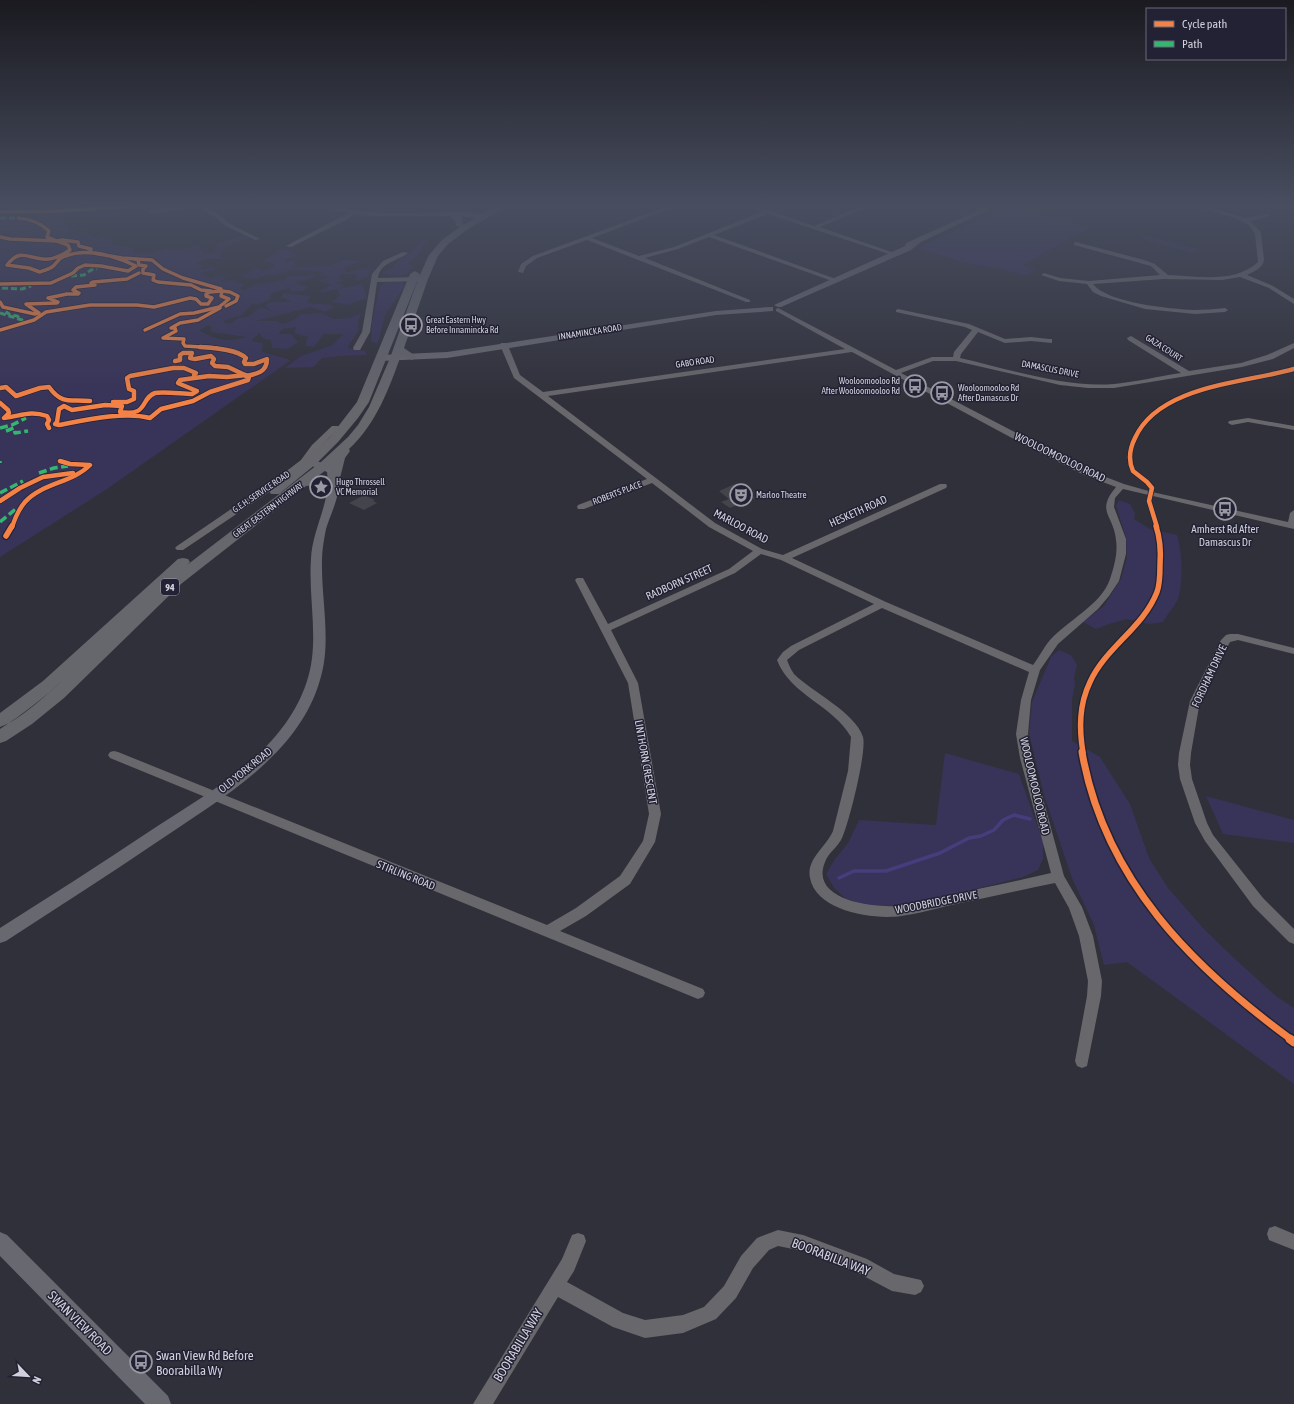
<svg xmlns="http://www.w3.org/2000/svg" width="1294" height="1404" font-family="'Asap Condensed',sans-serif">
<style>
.green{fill:#383359;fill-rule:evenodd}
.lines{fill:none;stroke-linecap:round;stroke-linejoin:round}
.stream{stroke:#463e7c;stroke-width:3.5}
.building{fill:#44444c}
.minor{fill:#68676c;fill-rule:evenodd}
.major{fill:#686870;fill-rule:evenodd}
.highway{fill:#66666d;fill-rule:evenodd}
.quiet-far1{stroke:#33b770;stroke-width:3;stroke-dasharray:6 3;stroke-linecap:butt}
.quiet{stroke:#33b770;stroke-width:3.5;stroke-dasharray:8 3.5;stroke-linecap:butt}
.cycleway-far4-casing{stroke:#232234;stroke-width:5}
.cycleway-far3-casing{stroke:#232234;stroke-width:6}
.cycleway-far2-casing{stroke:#232234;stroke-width:8}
.cycleway-far1-casing{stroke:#232234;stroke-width:10}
.cycleway-casing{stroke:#232234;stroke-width:12}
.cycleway-far4{stroke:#f48246;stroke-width:3.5}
.cycleway-far3{stroke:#f48246;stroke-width:4.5}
.cycleway-far2{stroke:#f48246;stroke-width:5.5}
.cycleway-far1{stroke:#f48246;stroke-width:7}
.cycleway{stroke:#f48246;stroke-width:9}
.labels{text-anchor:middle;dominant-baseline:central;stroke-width:3;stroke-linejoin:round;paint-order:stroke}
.far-poi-label{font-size:9px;fill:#d1d1dd;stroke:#232234;text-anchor:start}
.far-street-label{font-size:9px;fill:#d1d1dd;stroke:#232234}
.shield{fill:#232234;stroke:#9d9caa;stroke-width:1}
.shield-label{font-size:10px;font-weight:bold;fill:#d1d1dd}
.street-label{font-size:11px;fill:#d1d1dd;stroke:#232234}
.poi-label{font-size:11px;fill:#d1d1dd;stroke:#232234}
.near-street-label{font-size:13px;fill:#d1d1dd;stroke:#232234}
.near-poi-label{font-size:13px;fill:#d1d1dd;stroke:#232234;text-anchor:start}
</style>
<rect width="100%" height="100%" fill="#30303a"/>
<g class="green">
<path d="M1009,206L1088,228L1023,265L1035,270L1026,276L1000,269L966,263L917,248Z"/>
<path d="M65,213L63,215L46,220H59L76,230L67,233H75L83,231L97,238L107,234L110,236L104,238L112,239V243L114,246H125L134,249L132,253H151L165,249L183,250L198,245L205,254L216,252L218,244L237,237L248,238L226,246L219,255L225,259H208L196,263L204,266L196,270L213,267L217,270L200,273L212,278L215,276H229L220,281L233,280L245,285L240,288L244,290L254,285L285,280L287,275L301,276L313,274L316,277L296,283L308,287L303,291H291L290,288L270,294L271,299L258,305L252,304L242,315L223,321L229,324L238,318L247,317L261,307L271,311L265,305L273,302H292L281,297L284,293L310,296L307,303L332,305L334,308L325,312L311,307L256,321H276L283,324L295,319L301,314L322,313L334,319L349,318L361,313L358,323L359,330L347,348L365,351L367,355C352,355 337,356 322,358L314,367L285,368L301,356L333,345L343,334H324L314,347L305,346L308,337L294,333L296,327L283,329L278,334H291L298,342L288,349L272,348L271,340L262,338L260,333L251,341L263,343L262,352L291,360L107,489L0,557V215ZM208,326H211V332L247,337C227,342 217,341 199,330Z"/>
<path d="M1146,236L1198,249L1193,253L1141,239Z"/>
<path d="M423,239L427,240C420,249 419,257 408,263L413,266L407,274L398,276L381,274L385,271L392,268L400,259L411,252Z"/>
<path d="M288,249L291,253L299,255L285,260L286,263L294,260L295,267L328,266L346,259L361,262L344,267L347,272L373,267C369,275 365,281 355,280L356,274H341L339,278L344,280L336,283L344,285L339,289L363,284L367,298L347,305L333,302L340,295L337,289L321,293L320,291L331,285L318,281L330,277L319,275L322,272L291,270L275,276L265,275L257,279L240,277L256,268L263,271L274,266L273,263L264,261L280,250Z"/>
<path d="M403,281L404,287L385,315L378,344L371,341L372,322L380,286L383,283Z"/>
<path d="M1119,500L1130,504L1135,513L1134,519L1150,529L1177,535C1182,550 1184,586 1177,601C1173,608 1167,615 1163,622L1149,624L1127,619L1109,624L1096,629L1083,622L1104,606L1121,579L1127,558L1126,537L1116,506Z"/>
<path d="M1059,650L1071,655L1077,665L1074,677L1075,684L1072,700V741L1100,757L1130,804L1149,858L1168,888L1204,929L1235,959L1276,996L1294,1008V1084L1127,962L1104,965L1094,925L1072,878L1044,795L1029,733L1032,702L1051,657Z"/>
<path d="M945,753L1019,774L1043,842V859L1038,870L1023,877L955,894L892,906L867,905L846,899L834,888L826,874L835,859L848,843L859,820L936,825Z"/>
<path d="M1206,796L1294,820V843L1223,834Z"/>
</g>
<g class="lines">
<path class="stream" d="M839,878L854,871H886L940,853L969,838L981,836L994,830L1003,820L1014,815L1030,819"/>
</g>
<g class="building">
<path d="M735,484L755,498L730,508L721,502L729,499L719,491Z"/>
<path d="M364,495L375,500L373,501L377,503L364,510L349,503Z"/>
</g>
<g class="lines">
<g class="minor">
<path d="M182,206H202L151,214L148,212L151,210Z"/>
<path d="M203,206H209L207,208L218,214L230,224L260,239L255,240L226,226L214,216L202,210Z"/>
<path d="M668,206H677L592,238L639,256L674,247L762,212L747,206H757L814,226L861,206H870L820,227L897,254L892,255L768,214L714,235L836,279V281H832L709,237L678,249L645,258L750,300V302H746L587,240L537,258L526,266L523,273L518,272L521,264L533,256Z"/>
<path d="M971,206H981L989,210L986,212Z"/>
<path d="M1195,206L1212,208L1246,218L1269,214V216L1250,221L1261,232L1264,260C1263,268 1253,272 1247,275L1273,286L1294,299V304L1269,288L1240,277L1222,280L1164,279L1093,284C1107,303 1171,309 1194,310C1204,310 1215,309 1225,308L1228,310L1225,312L1195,314L1145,309L1101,296L1093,292L1087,284L1059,281L1041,275L1044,273L1060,278L1089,281L1160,275L1151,266L1074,245V243L1076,242L1144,260L1155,264L1168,275C1197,276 1234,284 1258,262L1255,234L1249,225L1235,218Z"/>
<path d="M352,211L355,213L346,220L291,247L286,246Z"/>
<path d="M403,252L408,253C398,261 380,262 378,278L421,277L424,279L421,281L377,282L370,332L360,350H354L353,348L362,332L372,274L383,261Z"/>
<path d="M778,308L896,370L932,357H953L954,352L972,330L965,327L896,312V310L898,309L969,324L1005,339L1031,337L1049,339H1052V343L1031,341L1005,343L978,332L961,354L960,358C1009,369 1064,388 1114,384C1136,382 1159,376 1181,373L1128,340L1127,338L1131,336L1189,371L1241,363L1267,355L1294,343V348L1273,359L1242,367L1114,388H1088L1060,385L956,361H933L901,373L1090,471L1124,484L1152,492L1288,522L1290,513L1294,510V529L1123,489L1115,498L1114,507L1126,539V554L1119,581L1109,596L1098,609L1058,644L1040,670L1031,700L1028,734L1032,758L1064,876L1082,907L1093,936L1102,981L1101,996L1087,1066L1082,1068L1077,1066L1075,1061L1087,996L1088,981L1079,936L1069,908L1055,883C1020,890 986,898 951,905C934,909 917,914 901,916C873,920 816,911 810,878C806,859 826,847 833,831L848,771L851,737C833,705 790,695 777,660L783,652L791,646L874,604L781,560L761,554L735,573L611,630L638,683L661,814L655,842L630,884L586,916L560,931L703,989L705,993L703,997L698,999L110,758L108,755L110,752L114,751L118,752L547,925L576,908L620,876L643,841L649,814L628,683L575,580L577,578H583L608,624L729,569L753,551L709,527L652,483L584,509H578L577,507L578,505L647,479L514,378L500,345L501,343H507L520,375L543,392L845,349L776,311V309ZM852,352L1023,444L1084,475L1116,487C1095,512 1114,515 1116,540C1118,553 1114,567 1110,579C1102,604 1067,621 1050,640C1044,647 1039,657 1033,665L886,602L792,558L946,488L947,486L946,484H940L783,555L762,549L715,523L548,396ZM882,608L1029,672L1021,700L1016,734L1020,758L1051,873C1017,881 983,888 950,895C933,898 916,904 899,906C875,908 809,901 825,862C828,853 838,847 842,838C849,823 867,751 863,737C855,712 812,692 794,674C791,670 789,665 787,660L799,650Z"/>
<path d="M1248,418L1294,426V430L1248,422L1232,425L1228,423L1229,421Z"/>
<path d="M332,426H338L339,428L318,449L305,466L275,488L183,550H177L175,548L177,546L284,473L301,460L312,445Z"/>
<path d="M1230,634H1238L1294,648V654L1238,640L1230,642L1200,701L1191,753L1190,765L1192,779L1207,823L1213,835L1263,898L1294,929V944L1289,942L1253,906L1205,841L1195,823L1180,779L1178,765L1179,753L1190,701L1221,640L1226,635Z"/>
<path d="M1275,1226L1294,1234V1250L1269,1240L1267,1234L1269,1228Z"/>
<path d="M778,1230L803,1235L867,1259L894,1274L921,1280L924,1286L921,1292L915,1295L892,1291L856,1272L803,1251L778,1246L769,1250L753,1268L736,1298L716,1319L683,1333L645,1338L613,1327L558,1297L493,1404H473L562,1259L572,1235L578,1233L584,1235L586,1241L574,1271L567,1282L623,1313L645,1320L683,1315L704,1307L724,1286L741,1256L757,1238Z"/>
</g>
<g class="major">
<path d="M326,206C341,206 356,211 371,212C398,214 424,212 451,212C461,212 478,211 486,217L483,219C439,211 394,221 350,213C342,212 332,210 326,206Z"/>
<path d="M988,206H997L921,242L911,250L781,307H778L774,305L905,246L906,243Z"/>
<path d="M770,307H773V311L716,315L447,358L380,361L376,358L380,355L447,352L716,311Z"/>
<path d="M311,459L336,468C346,485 331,512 326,529C324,539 322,550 322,560C321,600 332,642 320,680C298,757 218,800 157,842C107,876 56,908 6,941L0,943V928C50,896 101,864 150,831C209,792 284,753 307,681C320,642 308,599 311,559C312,529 332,500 327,472L307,464L306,462L307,460Z"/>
<path d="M0,1232L7,1235L168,1396L171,1404H145L0,1256Z"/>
</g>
<g class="highway">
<path d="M497,206H508L468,229L448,244L438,256L428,279L404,348L417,357L412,360L401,355C389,389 376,424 349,449L350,451L345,458L339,482L306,486L181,584L64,698L32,724L6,741L0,743V729C23,714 45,697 65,678C50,692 19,721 0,727V713L43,681L178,559L183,558L188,559L190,562L187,565L321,462L348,437L358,425L369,407L390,358L418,279L429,255L442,240L461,226H456L455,220L449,215L453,212L462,217L463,225ZM331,466L329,476L317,477Z"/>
<path d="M415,271L420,274L369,402L358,418L338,442L316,464L279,494H271L269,491L271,488L307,458L330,437L357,402L410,274Z"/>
</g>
<g class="quiet-far1">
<path d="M0,218H20"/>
<path d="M71,276L84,275L91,270L97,269"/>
<path d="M2,288L22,289L31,286"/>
<path d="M0,313L22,320L17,316L10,315L4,310"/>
</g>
<g class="quiet">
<path d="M0,428L12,425L26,418"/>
<path d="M6,431L14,428L15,433L28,431"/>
<path d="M0,461V463"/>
<path d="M39,473L54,468L68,466"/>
<path d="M0,493L23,481"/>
<path d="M0,522L17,508"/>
</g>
<g class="cycleway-far4-casing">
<g id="cycleway-far4">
<path d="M0,212L58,211L129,206"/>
<path d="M0,237L10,239L57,241L47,237L49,231C40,222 30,219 18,218"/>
<path d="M135,259L138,260L139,265L146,266L143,269V273L154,275L153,280L158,282L191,285L201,290L211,291"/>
<path d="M0,284L51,283L73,273L78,268L85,265L101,266L128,271L136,266C115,256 86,247 63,257C58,259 56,264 52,267C48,270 44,270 40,272L29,268L7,265C20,248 27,258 43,259C53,260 63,255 70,250L68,245L57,241L62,240L78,242L79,246L91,249L90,252L93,253L122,258L152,260L163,269L183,278L221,289"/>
<path d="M0,302L3,307L35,314L39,313L26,304L57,303L58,302L48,298L67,294H78L79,293L73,290L76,287L95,285L91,283L93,282L127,279L139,273"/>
<path d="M0,330L34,320L46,312L90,305H137L154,307L190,298L196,299L201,304H208L212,298L206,296V294L210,292L222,291"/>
<path d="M145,330L180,314L194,313L219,307L229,299L221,296L222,291L230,292L238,296L236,301L226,306"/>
<path d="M217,348L185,346L183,343L184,339L163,338L176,331L175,328H171L180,323L198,320L220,308"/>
</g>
</g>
<g class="cycleway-far3-casing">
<g id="cycleway-far3">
<path d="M200,347C212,348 237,349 246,358L244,362L245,364H254L267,359C267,372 257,374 246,376"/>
<path d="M175,361L180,360V355L183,353H192L190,358L195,359L211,356L214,359L212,363L215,366L228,367L245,375"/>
<path d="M246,375L249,377L248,380L210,392L193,401L161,409L150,418C124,411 85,420 59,425L55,424L57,422L59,409L64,406L72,410L105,405L122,406L120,412C149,417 140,398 155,393C163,391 183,394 192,394L197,391L180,384L178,383L180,380L209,376L227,377Z"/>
<path d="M0,388L6,387L16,396L40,388L49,387C62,405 70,399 90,401"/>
<path d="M113,402H127L134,399V391L129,389L127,378L130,376L173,368H184L196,373L194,375"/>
<path d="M0,403L8,410L9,413L4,418C21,416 30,410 47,416L49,420L47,424L49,428"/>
<path d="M0,501L20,488L43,477L73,473"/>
<path d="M12,527C15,518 19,509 25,502C42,483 72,483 90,465L70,464L60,461"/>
<path d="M1157,527L1149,501L1152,488L1147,482L1133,471C1128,460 1130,448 1135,438C1159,385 1245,383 1294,369"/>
</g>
</g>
<g class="cycleway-far2-casing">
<g id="cycleway-far2">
<path d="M6,536L12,526"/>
<path d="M1083,753C1079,728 1079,705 1090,682C1106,647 1143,628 1157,592C1160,584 1160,573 1160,565C1161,552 1160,538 1156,526"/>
</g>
</g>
<g class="cycleway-far1-casing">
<path id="cycleway-far1" d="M1082,752C1104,879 1192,967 1292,1040"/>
</g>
<g class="cycleway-casing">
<path id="cycleway" d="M1290,1039L1294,1042"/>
</g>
<use href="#cycleway-far4" class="cycleway-far4"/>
<use href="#cycleway-far3" class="cycleway-far3"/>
<use href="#cycleway-far2" class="cycleway-far2"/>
<use href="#cycleway-far1" class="cycleway-far1"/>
<use href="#cycleway" class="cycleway"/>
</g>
<linearGradient id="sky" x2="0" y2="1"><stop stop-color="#1a1a20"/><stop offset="0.51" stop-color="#484e60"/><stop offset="1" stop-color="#484e60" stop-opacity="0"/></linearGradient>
<rect width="1294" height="403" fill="url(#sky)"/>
<defs>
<g id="bus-ring" transform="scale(1.15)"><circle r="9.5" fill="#232234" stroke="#9999a4" stroke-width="1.5"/><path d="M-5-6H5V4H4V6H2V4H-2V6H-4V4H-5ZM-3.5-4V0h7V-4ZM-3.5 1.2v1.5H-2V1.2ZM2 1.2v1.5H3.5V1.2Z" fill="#9999a4"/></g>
<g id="sight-ring" transform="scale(1.15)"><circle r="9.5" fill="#232234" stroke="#9999a4" stroke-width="1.5"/><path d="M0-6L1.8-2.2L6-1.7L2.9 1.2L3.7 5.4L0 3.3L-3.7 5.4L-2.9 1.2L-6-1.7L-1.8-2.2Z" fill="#9999a4"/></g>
<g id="theatre-ring" transform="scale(1.15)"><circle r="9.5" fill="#232234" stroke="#9999a4" stroke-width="1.5"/><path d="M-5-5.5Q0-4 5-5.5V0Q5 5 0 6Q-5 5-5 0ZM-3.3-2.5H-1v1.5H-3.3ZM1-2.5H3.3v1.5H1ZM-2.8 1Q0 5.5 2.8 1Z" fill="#9999a4"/></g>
</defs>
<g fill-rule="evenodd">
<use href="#bus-ring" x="411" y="325"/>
<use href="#bus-ring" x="915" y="386"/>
<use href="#bus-ring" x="942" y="393"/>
<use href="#sight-ring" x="321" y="487"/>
<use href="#theatre-ring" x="741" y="495"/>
<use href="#bus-ring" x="1225" y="509"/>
<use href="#bus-ring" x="141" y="1362"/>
</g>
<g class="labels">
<g class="far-poi-label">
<text x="426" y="320">Great Eastern Hwy<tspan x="426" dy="10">Before Innamincka Rd</tspan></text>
<text x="900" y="381" text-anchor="end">Wooloomooloo Rd<tspan x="900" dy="10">After Wooloomooloo Rd</tspan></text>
<text x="958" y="388">Wooloomooloo Rd<tspan x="958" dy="10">After Damascus Dr</tspan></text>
<text x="336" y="482">Hugo Throssell<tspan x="336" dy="10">VC Memorial</tspan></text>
<text x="756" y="495">Marloo Theatre</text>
</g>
<g class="far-street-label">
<text transform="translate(590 332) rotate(-9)">INNAMINCKA ROAD</text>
<text transform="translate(1164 348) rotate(33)">GAZA COURT</text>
<text transform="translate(695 362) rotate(-8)">GABO ROAD</text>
<text transform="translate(1050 369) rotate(11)">DAMASCUS DRIVE</text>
<text transform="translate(261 492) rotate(-34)">G.E.H. SERVICE ROAD</text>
<text transform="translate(617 493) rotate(-21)">ROBERTS PLACE</text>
<text transform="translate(268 510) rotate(-37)">GREAT EASTERN HIGHWAY</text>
</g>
<rect class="shield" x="161" y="579" width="18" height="16" rx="3"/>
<g class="shield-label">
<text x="170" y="587">94</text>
</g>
<g class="street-label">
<text transform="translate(1060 457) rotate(26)">WOOLOOMOOLOO ROAD</text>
<text transform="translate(858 511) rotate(-24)">HESKETH ROAD</text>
<text transform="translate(741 526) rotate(28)">MARLOO ROAD</text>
<text transform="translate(679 582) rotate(-24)">RADBORN STREET</text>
<text transform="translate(1209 676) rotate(-65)">FORDHAM DRIVE</text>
<text transform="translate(646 762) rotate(80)">LINTHORN CRESCENT</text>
<text transform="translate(245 770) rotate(-39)">OLD YORK ROAD</text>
<text transform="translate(1035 786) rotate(77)">WOOLOOMOOLOO ROAD</text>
<text transform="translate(406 875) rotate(22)">STIRLING ROAD</text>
<text transform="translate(936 902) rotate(-11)">WOODBRIDGE DRIVE</text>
</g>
<g class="poi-label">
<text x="1225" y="529">Amherst Rd After<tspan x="1225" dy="13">Damascus Dr</tspan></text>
</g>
<g class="near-street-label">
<text transform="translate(831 1257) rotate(21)">BOORABILLA WAY</text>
<text transform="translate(80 1323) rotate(45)">SWAN VIEW ROAD</text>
<text transform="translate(518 1345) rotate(-59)">BOORABILLA WAY</text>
</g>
<g class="near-poi-label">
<text x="156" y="1355">Swan View Rd Before<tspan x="156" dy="15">Boorabilla Wy</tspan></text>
</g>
</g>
<rect x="1146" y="8" width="140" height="52" fill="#232234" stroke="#696878"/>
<rect x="1154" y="21" width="20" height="6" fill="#f48246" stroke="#696878"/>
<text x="1182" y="28" font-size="12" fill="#d1d1dd">Cycle path</text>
<rect x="1154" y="41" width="20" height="6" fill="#33b770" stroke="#696878"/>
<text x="1182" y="48" font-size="12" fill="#d1d1dd">Path</text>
<g transform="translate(28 1376) rotate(115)" stroke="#232234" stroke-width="3" paint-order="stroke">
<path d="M0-3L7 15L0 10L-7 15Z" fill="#d1d1dd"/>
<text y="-6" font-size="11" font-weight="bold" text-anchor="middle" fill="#d1d1dd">N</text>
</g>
</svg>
